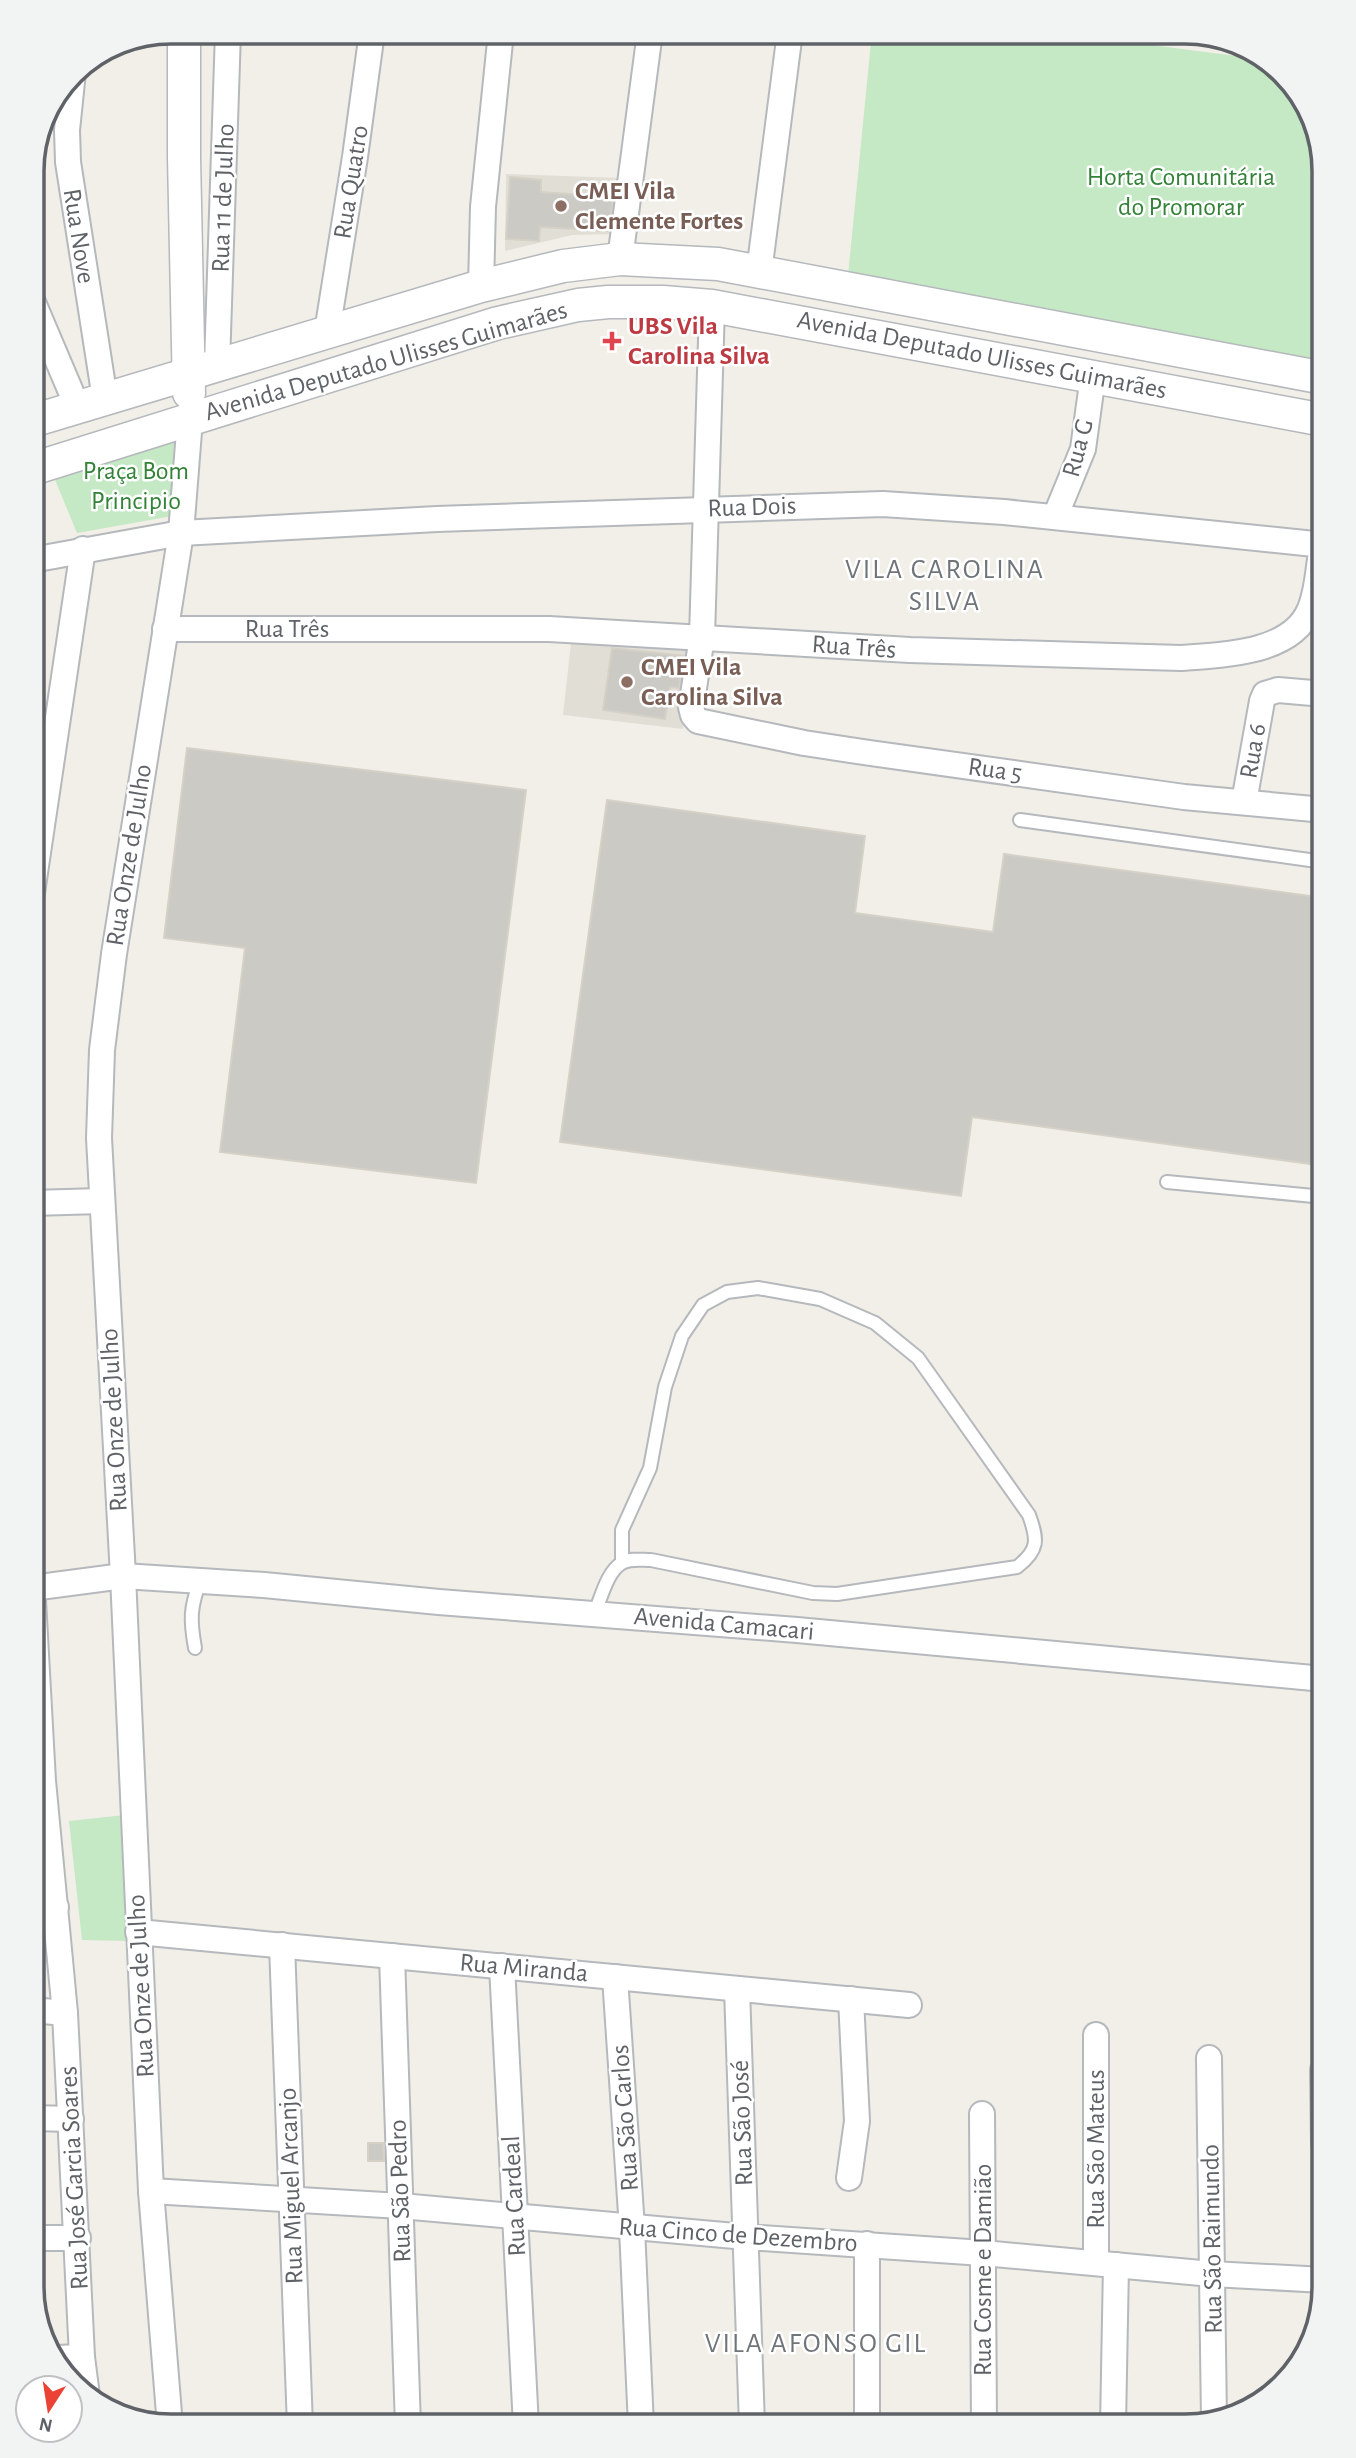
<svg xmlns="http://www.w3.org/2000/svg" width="1356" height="2458" font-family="'Alegreya Sans',sans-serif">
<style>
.education{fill:#e1ded6}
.green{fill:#c5e8c5}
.building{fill:#cccac5;stroke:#d6d1c6;stroke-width:2}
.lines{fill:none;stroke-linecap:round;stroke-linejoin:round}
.service-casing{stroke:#b5b8bc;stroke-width:16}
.minor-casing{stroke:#b5b8bc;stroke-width:28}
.tertiary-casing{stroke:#b5b8bc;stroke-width:35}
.service{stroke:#fff;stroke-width:12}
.minor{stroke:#fff;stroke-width:24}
.tertiary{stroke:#fff;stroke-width:32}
.education-dot{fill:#8d6e63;stroke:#fff;stroke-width:2.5}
.health-dot{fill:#e0444e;stroke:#fff;stroke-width:2.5}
.labels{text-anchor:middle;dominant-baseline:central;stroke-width:5;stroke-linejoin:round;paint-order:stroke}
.park-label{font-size:26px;fill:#348238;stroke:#fff}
.street-label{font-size:26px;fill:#5f6368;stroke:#fff}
.education-label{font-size:26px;font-weight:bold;fill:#785e54;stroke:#fff;text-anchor:start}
.health-label{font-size:26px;font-weight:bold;fill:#be3a42;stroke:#fff;text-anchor:start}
.neighbourhood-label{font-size:28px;letter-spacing:2px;fill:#70757a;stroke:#fff}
.rim{fill:none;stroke:#5f6368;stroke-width:3.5}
</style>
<rect width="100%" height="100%" fill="#f1efe8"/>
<g class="education">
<path d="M506,174L621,178L614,234L572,235L505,251Z"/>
<path d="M572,634L692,648L683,729L563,715Z"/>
</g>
<g class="green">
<path d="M872,32H1051L1267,60L1314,117L1324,171V364L848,276Z"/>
<path d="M182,436L178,515L77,533L51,470Z"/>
<path d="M125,1815L129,1941L82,1940L69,1821Z"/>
</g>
<g class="building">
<path d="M510,177L541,180V192L613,197L609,231L540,227L539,241L506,239Z"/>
<path d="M612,648L684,656L679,688L670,687L665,719L603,710Z"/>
<path d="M187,748L526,790L476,1183L220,1152L245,948L164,938Z"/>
<path d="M607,800L865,836L855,913L993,932L1004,854L1325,898V1166L972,1117L961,1196L560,1142Z"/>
<path d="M368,2143H383L384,2161H368Z"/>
</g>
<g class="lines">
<g class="service-casing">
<g id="service">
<path d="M1020,820L1324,862"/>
<path d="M1167,1182L1324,1197"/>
<path d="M594,1614C601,1599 607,1571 622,1563C630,1558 641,1560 651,1560L813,1593L837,1594L1017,1567C1039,1550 1038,1540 1029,1515L918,1358L875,1323L820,1299L758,1288L727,1292L703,1305L682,1336L665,1387L650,1468L622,1530V1562"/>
<path d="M195,1648C190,1620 190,1608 200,1581"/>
</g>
</g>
<g class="minor-casing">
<g id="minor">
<path d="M73,72L67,130L68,162L105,399"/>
<path d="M620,259L650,32"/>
<path d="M759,272L790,32"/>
<path d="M481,286L483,207L501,32"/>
<path d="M32,300L77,406"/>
<path d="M712,306L702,637L691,707L693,715L698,721L804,743L870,753L1184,797L1324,810"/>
<path d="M327,332L355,157L372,32"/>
<path d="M217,364L228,32"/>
<path d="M1055,517L1083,449L1093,376"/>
<path d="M32,560L181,533L437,519L883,504L1004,512L1324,545"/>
<path d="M165,629H549L910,650L1181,658C1221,655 1290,654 1309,611C1318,592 1318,567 1322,546"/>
<path d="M1244,802L1262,701L1265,694L1278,690L1324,694"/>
<path d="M32,893L83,549"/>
<path d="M32,1203L101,1201"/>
<path d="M32,1582L43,1781L65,2013L82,2357L87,2396"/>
<path d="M32,1588L123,1576L264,1585L439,1602L797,1630L1324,1679"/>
<path d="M32,1904L56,1907"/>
<path d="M138,1932L909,2005"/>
<path d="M282,1945L300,2426"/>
<path d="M392,1956L408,2426"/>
<path d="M502,1966L526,2426"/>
<path d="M615,1977L632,2228L641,2426"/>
<path d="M737,1989L752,2426"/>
<path d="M32,2010L65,2013"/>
<path d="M1096,2035V2262"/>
<path d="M1209,2058L1214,2421"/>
<path d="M1323,2070L1324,2144"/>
<path d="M982,2114L984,2426"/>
<path d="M32,2118L71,2119"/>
<path d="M849,2178L857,2121L851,1999"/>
<path d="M151,2191L401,2206L746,2237L983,2253L1212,2274L1324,2280"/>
<path d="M32,2238H78"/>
<path d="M867,2244V2426"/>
<path d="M56,2358L82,2357"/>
<path d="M170,2426L151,2191L123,1576L99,1138L102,1050L114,954L181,533L190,419"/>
<path d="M1113,2426L1116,2265"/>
</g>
</g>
<g class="tertiary-casing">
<g id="tertiary">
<path d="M184,32V157L189,393"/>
<path d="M32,421L481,286L563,266L620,259L718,264L1324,378"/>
<path d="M32,469L498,323L578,305L608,302H663L712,306L1324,420"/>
</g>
</g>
<use href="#service" class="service"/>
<use href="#minor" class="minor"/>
<use href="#tertiary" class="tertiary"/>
</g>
<g class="education-dot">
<circle cx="561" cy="206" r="7"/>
<circle cx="627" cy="682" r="7"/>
</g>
<path class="health-dot" d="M608.5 330.5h7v7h7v7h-7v7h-7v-7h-7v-7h7z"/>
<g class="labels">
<g class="park-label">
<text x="1181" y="177">Horta Comunitária<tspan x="1181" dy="30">do Promorar</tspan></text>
<text x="136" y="471">Praça Bom<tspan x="136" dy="30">Principio</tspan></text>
</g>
<g class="street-label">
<text transform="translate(351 182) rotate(-81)">Rua Quatro</text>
<text transform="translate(223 198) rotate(-88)">Rua 11 de Julho</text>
<text transform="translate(79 236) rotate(81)">Rua Nove</text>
<text transform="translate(982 355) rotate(11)">Avenida Deputado Ulisses Guimarães</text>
<text transform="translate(386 361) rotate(-16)">Avenida Deputado Ulisses Guimarães</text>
<text transform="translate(1078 448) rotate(-75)">Rua G</text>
<text transform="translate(752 507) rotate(-2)">Rua Dois</text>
<text x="287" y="629">Rua Três</text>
<text transform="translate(854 647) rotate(4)">Rua Três</text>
<text transform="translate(1253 751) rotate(-80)">Rua 6</text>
<text transform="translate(995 770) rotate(8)">Rua 5</text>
<text transform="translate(129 855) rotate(-81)">Rua Onze de Julho</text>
<text transform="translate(114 1420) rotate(-93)">Rua Onze de Julho</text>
<text transform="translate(724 1624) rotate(5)">Avenida Camacari</text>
<text transform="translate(524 1968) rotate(5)">Rua Miranda</text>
<text transform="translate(141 1986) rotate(-93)">Rua Onze de Julho</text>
<text transform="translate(625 2118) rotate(-94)">Rua São Carlos</text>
<text transform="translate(742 2123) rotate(-92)">Rua São José</text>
<text transform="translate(1096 2149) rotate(-90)">Rua São Mateus</text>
<text transform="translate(74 2178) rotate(-93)">Rua José Garcia Soares</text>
<text transform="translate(291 2186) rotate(-92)">Rua Miguel Arcanjo</text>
<text transform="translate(400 2191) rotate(-92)">Rua São Pedro</text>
<text transform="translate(514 2196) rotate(-93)">Rua Cardeal</text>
<text transform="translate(738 2235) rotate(4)">Rua Cinco de Dezembro</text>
<text transform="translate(1212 2239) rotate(-91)">Rua São Raimundo</text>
<text transform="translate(983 2270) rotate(-90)">Rua Cosme e Damião</text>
</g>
<g class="education-label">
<text x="575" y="191">CMEI Vila<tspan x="575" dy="30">Clemente Fortes</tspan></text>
<text x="641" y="667">CMEI Vila<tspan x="641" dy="30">Carolina Silva</tspan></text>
</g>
<g class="health-label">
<text x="628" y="326">UBS Vila<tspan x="628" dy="30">Carolina Silva</tspan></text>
</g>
<g class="neighbourhood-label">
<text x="945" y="570">VILA CAROLINA<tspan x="945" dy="32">SILVA</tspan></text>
<text x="816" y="2344">VILA AFONSO GIL</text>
</g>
</g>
<path d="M0 0H1356V2458H0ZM171 44H1185A127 127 0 0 1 1312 171V2287A127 127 0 0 1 1185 2414H171A127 127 0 0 1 44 2287V171A127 127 0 0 1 171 44Z" fill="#f2f3f3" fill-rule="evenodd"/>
<path class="rim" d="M171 44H1185A127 127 0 0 1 1312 171V2287A127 127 0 0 1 1185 2414H171A127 127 0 0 1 44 2287V171A127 127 0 0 1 171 44Z"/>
<g transform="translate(49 2409) rotate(192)"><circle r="33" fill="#ffffff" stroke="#bfc1c3" stroke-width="2"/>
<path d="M0-5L12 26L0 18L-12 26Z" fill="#ea4335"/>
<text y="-10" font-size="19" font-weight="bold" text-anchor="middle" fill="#5f6368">N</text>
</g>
</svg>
